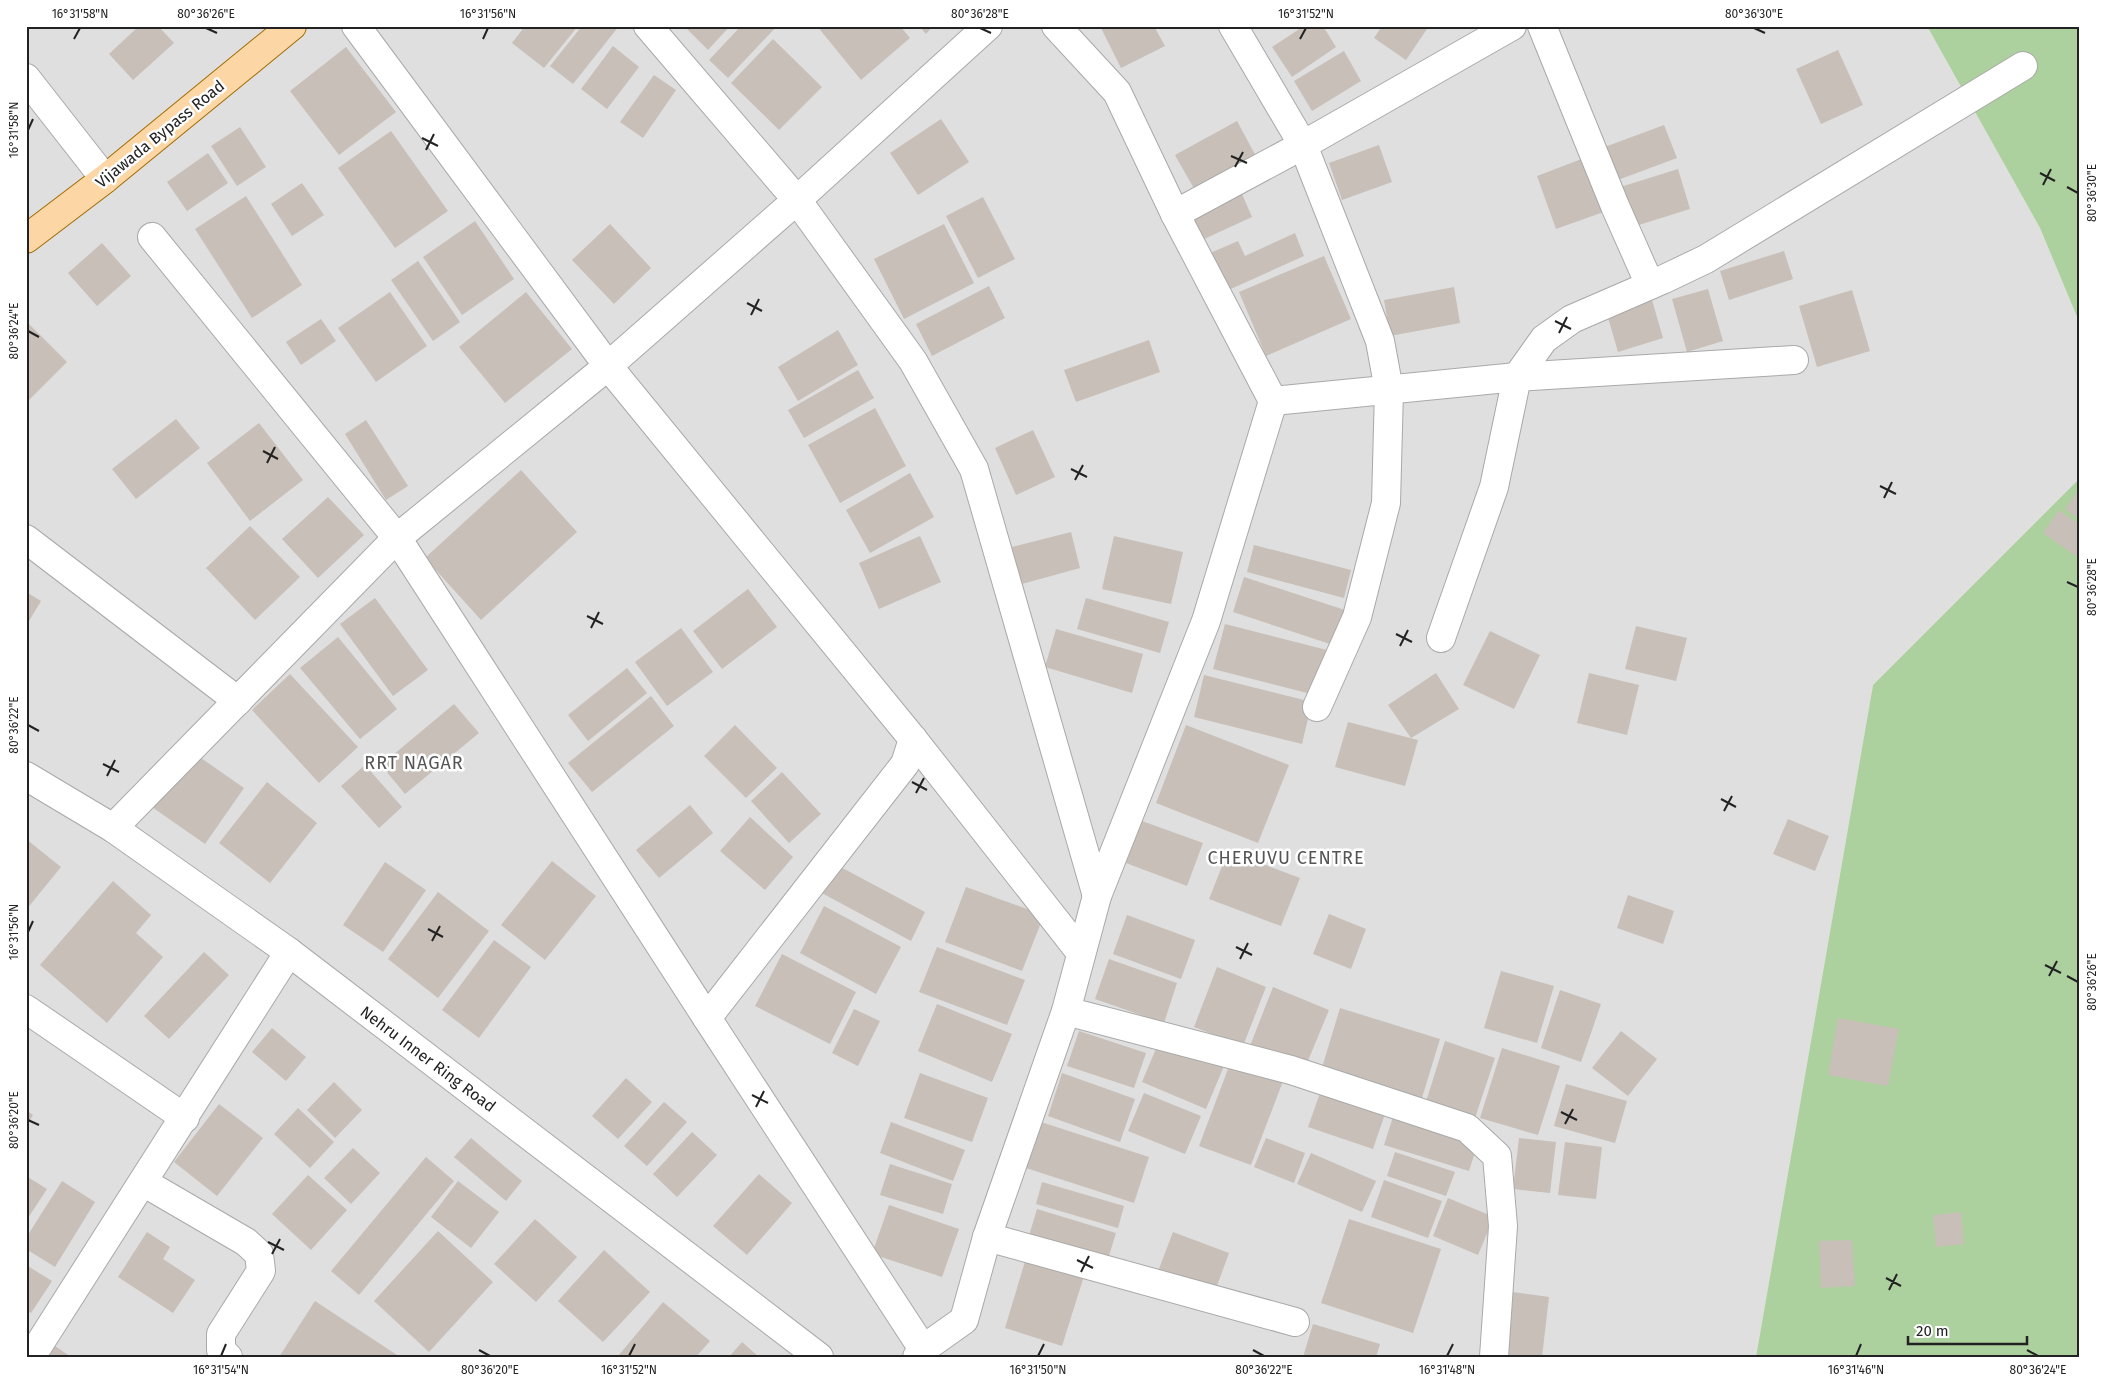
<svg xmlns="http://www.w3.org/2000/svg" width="2106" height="1383" font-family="'Fira Sans',sans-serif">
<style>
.residential{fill:#e0dfdf}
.forest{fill:#add19e}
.building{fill:#c7bfb8}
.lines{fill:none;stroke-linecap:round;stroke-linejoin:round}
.minor-casing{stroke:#a9a9a9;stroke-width:30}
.major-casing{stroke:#a06b00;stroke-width:30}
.minor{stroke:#fff;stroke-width:28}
.major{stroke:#fcd6a4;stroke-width:28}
.ticks{fill:none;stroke:#222;stroke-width:2}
.labels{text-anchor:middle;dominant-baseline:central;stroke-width:5;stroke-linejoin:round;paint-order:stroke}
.street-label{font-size:16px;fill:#222;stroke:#fff}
.neighbourhood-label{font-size:18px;letter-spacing:1px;fill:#555;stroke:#fff}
.neatline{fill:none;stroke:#222;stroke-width:2}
.ticks-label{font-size:12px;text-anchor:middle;fill:#222}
</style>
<rect width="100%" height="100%" fill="#f2efe9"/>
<path class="residential" d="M26,26H1927L2040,228L2080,324V478L1873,685L1756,1357H26Z"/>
<g class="forest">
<path d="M1927,26H2080V324L2040,228Z"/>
<path d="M2080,478V1357H1756L1873,685Z"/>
</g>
<g class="building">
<path d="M139,26H158L174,43L133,80L109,54Z"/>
<path d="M525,26H578L544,68L512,43Z"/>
<path d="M582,26H619L573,84L550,66Z"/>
<path d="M684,26H730L708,50Z"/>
<path d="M741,26H777L728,78L709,60Z"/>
<path d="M817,26H900L910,38L861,80Z"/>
<path d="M919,26H933L926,34Z"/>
<path d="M1100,26H1154L1165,46L1121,68Z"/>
<path d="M1304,26H1323L1336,47L1292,77L1272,47Z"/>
<path d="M1382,26H1429L1406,60L1374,38Z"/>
<path d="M773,39L822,87L779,130L731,83Z"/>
<path d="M613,46L639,67L607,109L581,89Z"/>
<path d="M346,47L396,112L339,155L290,91Z"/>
<path d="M1838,50L1863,105L1821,124L1796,69Z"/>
<path d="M1344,51L1361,81L1312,111L1294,81Z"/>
<path d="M654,75L676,90L643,138L620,122Z"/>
<path d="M941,119L969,162L918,195L890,153Z"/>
<path d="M1237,121L1258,160L1197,194L1175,155Z"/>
<path d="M1664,125L1677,158L1607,184L1594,151Z"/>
<path d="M240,127L266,167L237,186L211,146Z"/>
<path d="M391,131L448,211L395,248L338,168Z"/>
<path d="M1379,145L1392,182L1342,200L1329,163Z"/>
<path d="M208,153L228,183L187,211L167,182Z"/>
<path d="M1592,155L1612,209L1556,229L1537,176Z"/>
<path d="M1678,169L1690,209L1626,229L1614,189Z"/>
<path d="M302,183L324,215L292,236L271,204Z"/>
<path d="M1238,185L1252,217L1202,240L1187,208Z"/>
<path d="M246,196L302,285L252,318L195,229Z"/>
<path d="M983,197L1015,259L978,278L946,216Z"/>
<path d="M475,221L514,279L462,315L423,257Z"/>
<path d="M610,224L651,268L614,304L572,260Z"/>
<path d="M944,224L974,283L904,319L874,259Z"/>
<path d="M1295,233L1304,256L1224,292L1208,254L1238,241L1245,256Z"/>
<path d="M102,243L131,276L97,306L68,273Z"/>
<path d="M1784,251L1793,279L1729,300L1720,271Z"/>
<path d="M1324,256L1351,319L1266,356L1239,292Z"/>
<path d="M418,261L460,322L433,341L391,280Z"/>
<path d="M989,286L1005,318L932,356L916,324Z"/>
<path d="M1454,287L1460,323L1390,336L1384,300Z"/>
<path d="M1708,289L1723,341L1687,352L1672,299Z"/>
<path d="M1852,290L1870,351L1817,367L1799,306Z"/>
<path d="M390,292L427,346L376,382L338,328Z"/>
<path d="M526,292L572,349L505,403L459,347Z"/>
<path d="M1652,300L1663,338L1618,352L1607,314Z"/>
<path d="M321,319L336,341L301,365L286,342Z"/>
<path d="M26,321L67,362L26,403Z"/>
<path d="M838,330L858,365L798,401L778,367Z"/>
<path d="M1149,340L1160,372L1076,402L1064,370Z"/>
<path d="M858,370L874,398L804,438L788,410Z"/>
<path d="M875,408L906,466L840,503L808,445Z"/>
<path d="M176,419L200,448L136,499L112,469Z"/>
<path d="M366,420L408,486L386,500L345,434Z"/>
<path d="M259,423L303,480L250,521L207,463Z"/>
<path d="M1033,430L1055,477L1016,495L995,448Z"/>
<path d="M521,470L577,532L481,620L425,558Z"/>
<path d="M910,473L934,517L870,553L846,510Z"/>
<path d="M2080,487V520L2065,509Z"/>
<path d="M328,497L364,535L318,578L282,539Z"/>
<path d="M2059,510L2080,525V559L2043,533Z"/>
<path d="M250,526L300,577L255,620L206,568Z"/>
<path d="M1071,532L1080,568L1022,584L1012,547Z"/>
<path d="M920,536L941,582L879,609L859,563Z"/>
<path d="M1114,536L1183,552L1171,604L1102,589Z"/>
<path d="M1254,545L1351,570L1344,598L1247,572Z"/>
<path d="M1244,577L1348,611L1336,646L1233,612Z"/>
<path d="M748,589L777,627L722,669L693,631Z"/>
<path d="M26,592L41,601L26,626Z"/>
<path d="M375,598L428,670L393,696L340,624Z"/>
<path d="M1086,598L1169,622L1160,653L1077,629Z"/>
<path d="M1225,624L1327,650L1315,695L1213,669Z"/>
<path d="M1636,626L1687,638L1676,681L1625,669Z"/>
<path d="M681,628L713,672L667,706L635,662Z"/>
<path d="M1056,629L1143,654L1132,693L1045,667Z"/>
<path d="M1490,631L1540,655L1514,709L1463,685Z"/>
<path d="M338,637L397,709L360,739L300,668Z"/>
<path d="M627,668L647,693L588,741L568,715Z"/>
<path d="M1436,673L1459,709L1411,738L1388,705Z"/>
<path d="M1589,673L1639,685L1627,735L1577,723Z"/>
<path d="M290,674L358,747L319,783L252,710Z"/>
<path d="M1204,675L1312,702L1302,744L1194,717Z"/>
<path d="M651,696L674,726L592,792L568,763Z"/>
<path d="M454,704L479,733L405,794L381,765Z"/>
<path d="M1348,722L1418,740L1405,786L1335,767Z"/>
<path d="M735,725L777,768L746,798L704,756Z"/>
<path d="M1186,725L1289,765L1258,843L1156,803Z"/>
<path d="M191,751L244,788L205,844L152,807Z"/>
<path d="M365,765L402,807L379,828L341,786Z"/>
<path d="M782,772L821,814L789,843L751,801Z"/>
<path d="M267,782L317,823L270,883L219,843Z"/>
<path d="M690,805L713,833L659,878L636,850Z"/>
<path d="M750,817L793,857L765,890L720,851Z"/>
<path d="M1788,819L1829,836L1815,871L1773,854Z"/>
<path d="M1142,821L1203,843L1187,886L1126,863Z"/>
<path d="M26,839L61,867L26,910Z"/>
<path d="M1228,851L1300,878L1281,926L1209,899Z"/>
<path d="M552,861L596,896L545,960L501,925Z"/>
<path d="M385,862L426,890L383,952L343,925Z"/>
<path d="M833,863L925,912L911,941L818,891Z"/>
<path d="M113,881L151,915L136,933L163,957L107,1023L40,965Z"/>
<path d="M966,887L1044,915L1022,971L945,942Z"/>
<path d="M438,892L489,931L438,998L388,959Z"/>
<path d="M1628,895L1674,911L1663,944L1617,928Z"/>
<path d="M824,906L901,947L876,994L800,953Z"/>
<path d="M1329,914L1366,929L1351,969L1313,954Z"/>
<path d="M1127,915L1195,940L1181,979L1113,954Z"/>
<path d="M494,940L531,967L479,1038L442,1010Z"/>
<path d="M937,947L1025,980L1007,1025L919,992Z"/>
<path d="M204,952L229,975L169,1039L144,1016Z"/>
<path d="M782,954L856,992L830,1044L755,1006Z"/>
<path d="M1109,959L1177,983L1164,1023L1095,999Z"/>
<path d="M1217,967L1266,987L1243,1046L1194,1027Z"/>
<path d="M1501,971L1554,986L1537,1043L1484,1028Z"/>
<path d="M1273,987L1329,1010L1305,1068L1250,1046Z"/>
<path d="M1560,990L1601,1004L1581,1062L1541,1048Z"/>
<path d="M937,1004L1012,1034L992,1082L918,1051Z"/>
<path d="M1340,1008L1440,1039L1421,1101L1321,1071Z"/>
<path d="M854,1009L880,1021L858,1066L832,1053Z"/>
<path d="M1838,1018L1899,1029L1888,1086L1828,1075Z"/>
<path d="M272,1028L306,1057L286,1081L252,1052Z"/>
<path d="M1079,1031L1146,1053L1134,1088L1067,1066Z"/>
<path d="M1621,1031L1657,1059L1628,1096L1592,1068Z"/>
<path d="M1160,1039L1224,1066L1206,1109L1142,1082Z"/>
<path d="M1445,1041L1495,1058L1474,1121L1425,1105Z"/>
<path d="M1502,1048L1560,1066L1538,1135L1480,1118Z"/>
<path d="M1231,1061L1283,1081L1251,1165L1199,1146Z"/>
<path d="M920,1073L988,1098L972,1142L904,1118Z"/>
<path d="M1062,1073L1135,1099L1120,1142L1048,1116Z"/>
<path d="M626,1078L652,1102L618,1139L592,1116Z"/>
<path d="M334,1082L362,1110L335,1138L307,1110Z"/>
<path d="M1566,1084L1627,1101L1615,1143L1554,1126Z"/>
<path d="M1144,1093L1201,1116L1185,1154L1128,1131Z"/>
<path d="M1320,1093L1385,1114L1373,1149L1308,1127Z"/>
<path d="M664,1102L687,1122L647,1166L624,1146Z"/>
<path d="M219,1104L263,1138L217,1196L174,1162Z"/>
<path d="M298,1108L334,1142L310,1168L274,1134Z"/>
<path d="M26,1110L33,1115L26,1127Z"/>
<path d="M1393,1117L1478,1143L1469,1171L1384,1145Z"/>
<path d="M891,1122L965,1150L953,1181L880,1153Z"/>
<path d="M1041,1122L1149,1157L1134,1203L1026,1168Z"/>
<path d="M692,1132L717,1155L677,1197L653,1174Z"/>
<path d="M471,1138L522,1181L506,1201L454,1157Z"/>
<path d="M1266,1138L1305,1153L1294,1183L1254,1167Z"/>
<path d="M1519,1138L1556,1142L1550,1193L1513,1189Z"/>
<path d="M1565,1142L1602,1147L1596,1199L1558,1195Z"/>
<path d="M353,1148L380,1173L351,1204L324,1178Z"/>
<path d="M1395,1152L1455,1172L1446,1196L1387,1176Z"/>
<path d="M1311,1153L1376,1181L1362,1212L1297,1184Z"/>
<path d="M426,1157L454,1181L359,1295L331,1271Z"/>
<path d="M890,1164L952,1184L943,1214L880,1195Z"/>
<path d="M759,1174L792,1203L747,1255L713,1226Z"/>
<path d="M308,1175L347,1210L311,1250L272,1214Z"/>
<path d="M26,1176L47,1189L26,1221Z"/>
<path d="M1384,1180L1442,1201L1428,1238L1371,1217Z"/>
<path d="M62,1181L95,1202L55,1267L26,1249V1238Z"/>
<path d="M458,1181L499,1212L471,1248L431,1217Z"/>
<path d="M1042,1182L1124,1206L1118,1228L1036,1204Z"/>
<path d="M1448,1198L1494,1217L1478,1255L1433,1236Z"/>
<path d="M889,1205L959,1229L942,1277L872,1254Z"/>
<path d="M1037,1209L1116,1233L1107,1262L1028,1239Z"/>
<path d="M1961,1212L1964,1244L1936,1247L1933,1215Z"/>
<path d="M535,1219L577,1257L536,1302L494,1264Z"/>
<path d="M1349,1219L1441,1249L1413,1333L1321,1303Z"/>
<path d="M438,1231L493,1282L429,1352L374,1301Z"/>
<path d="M147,1232L170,1247L163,1259L195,1280L173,1313L118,1277Z"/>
<path d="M1173,1232L1229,1253L1214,1294L1157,1274Z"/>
<path d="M1852,1240L1855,1286L1821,1288L1819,1241Z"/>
<path d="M604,1250L650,1292L603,1342L558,1301Z"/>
<path d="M1026,1258L1084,1276L1062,1346L1005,1328Z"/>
<path d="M26,1265L52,1281L31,1313L26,1310Z"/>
<path d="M1505,1291L1549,1297L1542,1357H1496Z"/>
<path d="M315,1301L400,1357H279Z"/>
<path d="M663,1302L710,1341L696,1357H621L619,1355Z"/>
<path d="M1313,1324L1380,1344L1376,1357H1303Z"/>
<path d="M742,1342L759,1357H729Z"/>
<path d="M55,1346L71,1357H49Z"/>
</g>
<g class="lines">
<g class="minor-casing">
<g id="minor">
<path d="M356,26L608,366L913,739L1081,953"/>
<path d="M648,26L797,200L913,361L974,469L1097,896"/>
<path d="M1233,26L1303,145L1380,341L1389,390L1386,503L1357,617L1317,707"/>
<path d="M1542,26L1615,206L1650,285"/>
<path d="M26,78L105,179"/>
<path d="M1175,214L1303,145L1512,26"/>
<path d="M152,237L397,538L707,1018L923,1349"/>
<path d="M1273,401L1517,377L1794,360"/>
<path d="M26,539L238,701"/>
<path d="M1441,638L1494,487L1517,377L1544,339L1572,319L1662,280L1706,259L2023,66"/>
<path d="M26,776L113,828L289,952L819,1357"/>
<path d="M113,828L397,538L608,366L797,200L988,26"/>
<path d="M26,1009L185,1118"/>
<path d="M1066,1011L1291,1070L1467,1128L1497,1156L1503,1226L1494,1357"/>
<path d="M707,1018L905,764L913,739"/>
<path d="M143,1182L246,1242L259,1254L261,1271L221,1334V1350L228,1357"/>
<path d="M987,1237L1295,1322"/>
<path d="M31,1357L289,952"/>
<path d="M917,1357L923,1349L964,1320L987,1237L1066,1011L1097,896L1206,621L1273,401L1175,214L1117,92L1056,26"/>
</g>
</g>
<g class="major-casing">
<path id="major" d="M26,239L105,179L292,26"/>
</g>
<use href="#minor" class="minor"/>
<use href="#major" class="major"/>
</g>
<path class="ticks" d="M206,28L217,33M980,28L991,33M1754,28L1765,33M74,39L80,28M483,39L488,28M1300,39L1306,28M28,130L33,119M422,138L438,146M426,150L434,134M1231,156L1247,163M1235,167L1243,152M2040,173L2055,181M2043,185L2051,169M2067,187L2078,193M747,303L762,311M751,315L759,299M1555,321L1571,329M28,331L39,337M1559,333L1567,317M263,451L278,459M267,463L275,447M1071,469L1087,477M1075,480L1083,465M1880,486L1896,494M1884,498L1892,482M2067,582L2078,587M587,616L603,624M591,628L599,612M1396,634L1412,642M1400,646L1408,630M28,725L39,731M103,764L119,772M107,776L115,760M912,782L927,790M916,793L924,778M1721,799L1736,807M1724,811L1732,796M428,929L443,937M28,932L33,921M432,941L440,926M1236,947L1252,955M1240,959L1248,943M2045,965L2061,973M2049,976L2057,961M2067,976L2078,982M752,1095L768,1103M756,1107L764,1091M1561,1112L1577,1120M28,1120L39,1125M1565,1124L1573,1109M268,1242L284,1250M272,1254L280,1239M1077,1260L1093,1268M1081,1272L1089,1256M1886,1278L1901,1286M1889,1290L1897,1274M479,1350L490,1356M1253,1350L1264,1356M2027,1350L2038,1356M221,1356L226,1344M629,1356L635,1344M1038,1356L1044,1344M1447,1356L1453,1344M1856,1356L1861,1344"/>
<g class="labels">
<g class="street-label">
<text transform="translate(160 134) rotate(-39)">Vijawada Bypass Road</text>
<text transform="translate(428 1059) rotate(37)">Nehru Inner Ring Road</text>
</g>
<g class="neighbourhood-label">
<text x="414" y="763">RRT NAGAR</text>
<text x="1286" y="858">CHERUVU CENTRE</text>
</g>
</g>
<rect width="2106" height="1383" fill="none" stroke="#ffffff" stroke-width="55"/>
<path d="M1908 1336v8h119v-8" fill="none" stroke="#222222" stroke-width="2.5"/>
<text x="1916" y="1336" font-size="15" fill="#222222" stroke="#ffffff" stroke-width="4" paint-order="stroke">20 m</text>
<rect x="28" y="28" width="2050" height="1328" class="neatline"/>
<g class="ticks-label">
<text x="80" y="18">16°31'58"N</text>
<text x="206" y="18">80°36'26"E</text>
<text x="488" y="18">16°31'56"N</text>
<text x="980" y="18">80°36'28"E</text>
<text x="1306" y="18">16°31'52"N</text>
<text x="1754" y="18">80°36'30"E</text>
<text transform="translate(14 130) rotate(-90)" y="4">16°31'58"N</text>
<text transform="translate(2092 193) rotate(-90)" y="4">80°36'30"E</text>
<text transform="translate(14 331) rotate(-90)" y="4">80°36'24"E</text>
<text transform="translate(2092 587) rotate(-90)" y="4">80°36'28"E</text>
<text transform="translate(14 725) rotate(-90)" y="4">80°36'22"E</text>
<text transform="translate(14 932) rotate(-90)" y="4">16°31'56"N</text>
<text transform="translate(2092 982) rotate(-90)" y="4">80°36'26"E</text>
<text transform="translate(14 1120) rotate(-90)" y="4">80°36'20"E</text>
<text x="221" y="1374">16°31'54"N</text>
<text x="490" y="1374">80°36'20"E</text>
<text x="629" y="1374">16°31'52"N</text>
<text x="1038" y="1374">16°31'50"N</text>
<text x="1264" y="1374">80°36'22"E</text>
<text x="1447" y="1374">16°31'48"N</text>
<text x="1856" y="1374">16°31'46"N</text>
<text x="2038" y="1374">80°36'24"E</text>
</g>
</svg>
